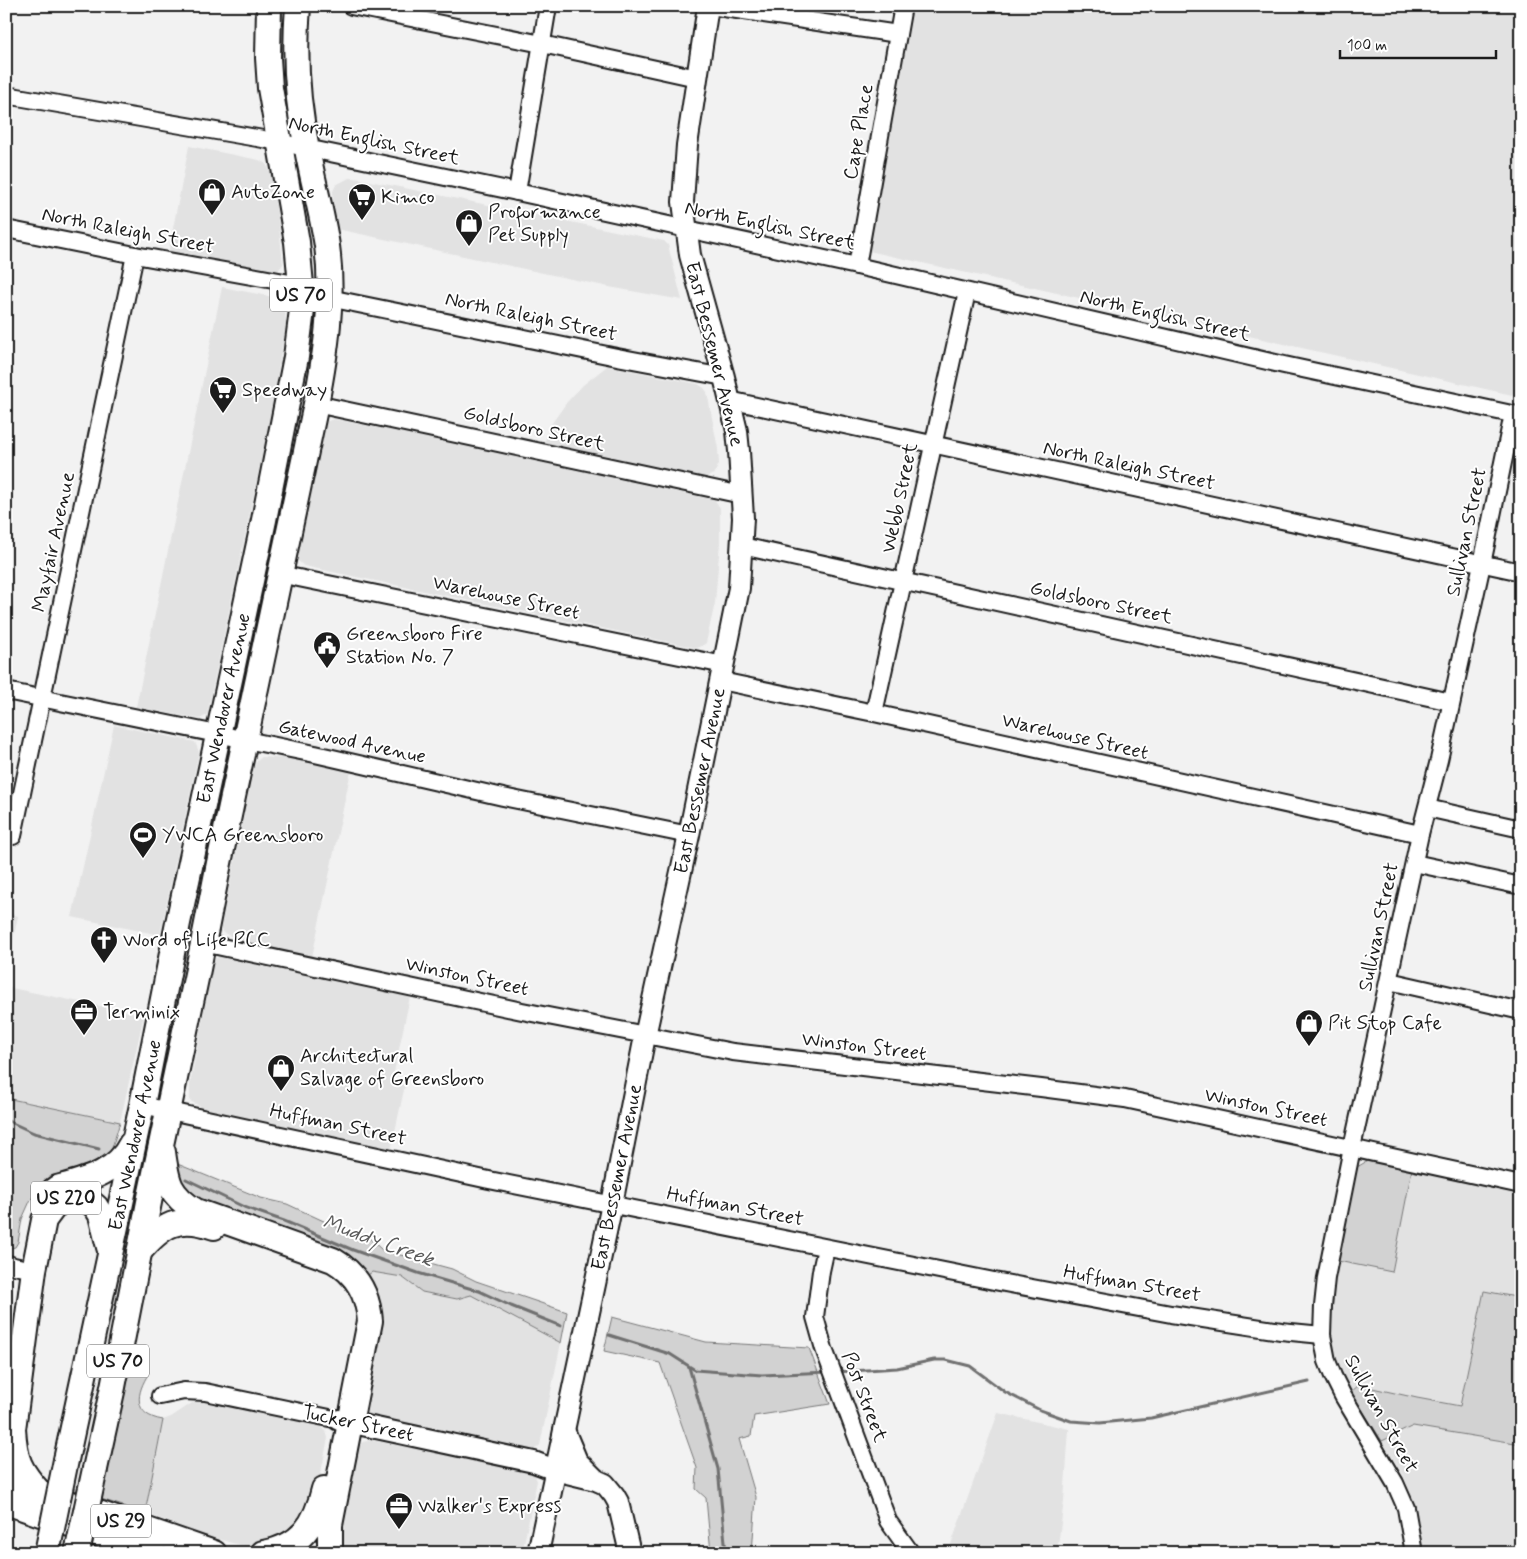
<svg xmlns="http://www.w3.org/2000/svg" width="1527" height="1559" font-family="Mynerve,sans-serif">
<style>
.built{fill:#e2e2e2}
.green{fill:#d2d2d2;stroke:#777}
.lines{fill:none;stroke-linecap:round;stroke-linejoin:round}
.stream{stroke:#707070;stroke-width:3}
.minor-casing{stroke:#1c1c1c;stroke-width:20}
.major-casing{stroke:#1c1c1c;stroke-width:24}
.highway-casing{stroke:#1c1c1c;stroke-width:28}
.minor{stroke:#fff;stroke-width:16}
.major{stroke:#fff;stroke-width:20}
.highway{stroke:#fff;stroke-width:24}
.highway-bridge-casing{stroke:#1c1c1c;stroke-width:28;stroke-linecap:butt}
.highway-bridge{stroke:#fff;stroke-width:24}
.labels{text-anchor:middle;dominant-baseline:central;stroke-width:4;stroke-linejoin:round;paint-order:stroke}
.shield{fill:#fff;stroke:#606060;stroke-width:1}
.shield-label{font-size:19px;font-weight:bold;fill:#1c1c1c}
.street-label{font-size:20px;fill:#1c1c1c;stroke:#fff}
.poi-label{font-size:20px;fill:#1c1c1c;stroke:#fff;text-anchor:start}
.water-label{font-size:21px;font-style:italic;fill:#5b5b5b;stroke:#fff}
</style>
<rect width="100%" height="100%" fill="#f2f2f2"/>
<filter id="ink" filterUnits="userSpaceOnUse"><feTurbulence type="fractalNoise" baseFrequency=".02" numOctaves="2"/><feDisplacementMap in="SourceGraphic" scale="10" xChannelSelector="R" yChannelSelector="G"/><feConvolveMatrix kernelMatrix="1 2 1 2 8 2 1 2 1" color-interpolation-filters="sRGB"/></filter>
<g filter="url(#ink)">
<g class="built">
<path d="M910,6H1521V397L869,251Z"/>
<path d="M189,146L259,160L266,164L271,173L279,225L283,264L277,272L271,274L168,254Z"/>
<path d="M349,178H355L664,241L668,245L682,300L609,287L337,229L333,199V191L336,185Z"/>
<path d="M222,287L278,298L285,302L286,324L272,409L207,715L200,719L136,707Z"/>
<path d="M607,366L698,384L704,388L707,392L718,449L719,464L714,474L701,479L544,443L552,423L567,402L583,385Z"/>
<path d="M333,419L521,456L526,459L715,500L720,508V543L715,603L706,643L702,646L697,648L304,566L297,560L326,422Z"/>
<path d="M114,725L195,742L199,752L160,935L72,917Z"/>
<path d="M262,757L296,759L351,771L312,957L240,941L222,932L221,927L254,767L257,761Z"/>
<path d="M6,913L18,916L6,973Z"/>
<path d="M220,957L410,997L392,1082L405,1085L391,1150L207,1110L190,1101V1084L214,959Z"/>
<path d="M6,987L144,1015L120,1122L6,1098Z"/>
<path d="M1412,1169L1521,1193V1298L1484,1291L1461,1406L1417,1398L1359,1385L1351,1392L1336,1357L1332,1335L1331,1309L1338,1261L1392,1272Z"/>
<path d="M371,1272L402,1277L422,1292L457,1299L471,1295L561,1343L540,1445L537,1448L533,1450L368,1415L363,1411L364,1278Z"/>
<path d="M200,1401L211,1402L320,1426L326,1431L328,1438L314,1507L307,1521L257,1548L239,1545L201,1534L145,1513L163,1420L171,1417L192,1403Z"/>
<path d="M998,1413L1069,1429L1064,1501L1057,1553H948Z"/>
<path d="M1413,1426L1521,1444V1553H1425L1415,1505L1404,1476L1382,1441Z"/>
<path d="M371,1440L530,1471L535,1475L537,1481L522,1553H338V1521L357,1446L363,1442Z"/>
</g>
<g class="green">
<path d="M6,1098L120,1122L112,1148L102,1164L46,1184L31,1199L22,1219L18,1242L15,1247L7,1249Z"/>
<path d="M1369,1160L1412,1169L1392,1272L1338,1261L1357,1167Z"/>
<path d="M175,1163L261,1198L287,1204L341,1229L366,1235L382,1250L452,1269L476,1281L567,1312L561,1343L471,1295L457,1299L422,1292L402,1277L372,1272L364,1278L185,1196Z"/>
<path d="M1484,1291L1521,1298V1444L1413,1426L1382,1441L1351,1392L1359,1385L1417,1398L1460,1406Z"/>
<path d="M612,1317L706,1342L809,1348L830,1404L754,1416L751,1436L739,1439L756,1497L752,1553H711L706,1498L696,1489L697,1468L660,1363L604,1351Z"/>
<path d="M128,1368L149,1373C136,1393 132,1415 163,1420L145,1513L101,1499Z"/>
</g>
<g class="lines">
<g class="stream">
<path d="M6,1120L34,1133L99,1149"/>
<path d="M186,1179L244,1207L284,1221L353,1250L418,1273L479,1291L511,1306L561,1326"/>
<path d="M609,1335L670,1354L695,1370L762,1375L828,1372"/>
<path d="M689,1367L718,1469L726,1553"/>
<path d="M837,1372L897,1368L934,1360H946L970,1366L1005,1392L1040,1410L1071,1421L1100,1423L1151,1418L1309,1382"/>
</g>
<g class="minor-casing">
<g id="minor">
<path d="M351,6L542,44L697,78"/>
<path d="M710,6L898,34"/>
<path d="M6,95L263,139L517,192L857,266L1284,365L1521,416"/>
<path d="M517,192L548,6"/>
<path d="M6,229L135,255L301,285"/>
<path d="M857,266L903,6"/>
<path d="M329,298L617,357L724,377"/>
<path d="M729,400L1521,572"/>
<path d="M316,404L742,495"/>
<path d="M742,546L1451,702"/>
<path d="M279,574L724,665"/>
<path d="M721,681L874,713L1420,834"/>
<path d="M6,691L315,754L503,797L689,835"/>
<path d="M874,713L967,292"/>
<path d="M1427,808L1521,829"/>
<path d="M13,836L135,255"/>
<path d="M1414,863L1521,886"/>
<path d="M203,943L522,1011L733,1052L1041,1088L1125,1099L1521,1185"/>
<path d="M1389,981L1521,1011"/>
<path d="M142,1105L489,1180L994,1281L1171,1314L1281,1331L1322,1335"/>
<path d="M826,1248L821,1271L815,1317L824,1349L888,1521L911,1553"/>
<path d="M6,1263L14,1266L34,1270"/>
<path d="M160,1396L184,1391L205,1392L339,1420"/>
<path d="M1414,1553L1406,1508L1395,1483L1343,1396L1333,1376L1327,1361L1322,1335L1323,1306L1326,1278L1352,1148L1420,834L1439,760L1482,564L1513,414"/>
</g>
</g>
<g class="major-casing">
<g id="major">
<path d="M339,1420L534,1462L555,1470L596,1480L605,1484L614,1495L618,1502L630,1553"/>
<path d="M564,1430L577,1461L595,1479"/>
<path id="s1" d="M538,1553L612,1204L645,1036L689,835L739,588L743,518L739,451L737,431L724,377L690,255L683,202L687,145L708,6"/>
</g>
</g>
<g class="highway-casing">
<g id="highway">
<path d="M163,1152C167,1182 169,1195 196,1211L333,1260C357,1274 368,1294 370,1321L330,1525V1553"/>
<path d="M53,1191L57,1188C86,1180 117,1173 131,1144"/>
<path d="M139,1252C162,1225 179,1214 214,1227"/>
<path id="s2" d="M66,1460L142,1105L178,923L264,520L296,357L302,310L301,285L297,242L270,88L268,58L269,6"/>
<path d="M95,1469L113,1387L150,1197L198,969L219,863L316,404C326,352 334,299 327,246C322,213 313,182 307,149C297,102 294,54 298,6"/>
<path d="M6,1481L214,1553"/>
<path d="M40,1493C19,1470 15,1460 13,1429L34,1270L44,1220L56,1204L64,1199L77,1196L84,1197L96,1207L101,1215L109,1247"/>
<path d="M6,1502L153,1553"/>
<path d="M263,1553C301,1547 316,1524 324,1489"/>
</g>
</g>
<use href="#minor" class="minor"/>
<use href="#major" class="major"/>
<use href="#highway" class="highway"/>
<g class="highway-bridge-casing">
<g id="highway-bridge">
<path d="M47,1553L66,1460"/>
<path d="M77,1553L95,1469"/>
</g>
</g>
<use href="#highway-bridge" class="highway-bridge"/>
</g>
</g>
<defs>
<g id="shop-pin" transform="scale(1.4375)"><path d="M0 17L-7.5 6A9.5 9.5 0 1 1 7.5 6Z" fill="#1c1c1c" stroke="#fff"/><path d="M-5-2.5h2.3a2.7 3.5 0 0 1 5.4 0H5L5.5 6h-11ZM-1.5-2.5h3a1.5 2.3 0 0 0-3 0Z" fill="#fff"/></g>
<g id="supermarket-pin" transform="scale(1.4375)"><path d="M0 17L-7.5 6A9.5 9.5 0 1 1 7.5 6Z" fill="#1c1c1c" stroke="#fff"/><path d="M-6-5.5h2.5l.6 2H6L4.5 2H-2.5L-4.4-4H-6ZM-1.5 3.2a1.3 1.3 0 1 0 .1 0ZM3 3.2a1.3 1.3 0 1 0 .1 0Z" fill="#fff"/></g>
<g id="civic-pin" transform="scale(1.4375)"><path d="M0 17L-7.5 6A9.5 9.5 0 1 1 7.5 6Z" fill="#1c1c1c" stroke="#fff"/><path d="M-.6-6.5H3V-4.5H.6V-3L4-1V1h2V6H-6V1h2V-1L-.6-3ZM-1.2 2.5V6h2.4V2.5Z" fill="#fff"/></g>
<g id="stadium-pin" transform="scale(1.4375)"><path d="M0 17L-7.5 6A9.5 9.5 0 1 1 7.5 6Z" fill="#1c1c1c" stroke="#fff"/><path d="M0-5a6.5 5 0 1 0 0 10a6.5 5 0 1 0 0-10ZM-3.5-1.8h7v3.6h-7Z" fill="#fff"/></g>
<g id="church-pin" transform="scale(1.4375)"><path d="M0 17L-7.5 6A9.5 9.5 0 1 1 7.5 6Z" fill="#1c1c1c" stroke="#fff"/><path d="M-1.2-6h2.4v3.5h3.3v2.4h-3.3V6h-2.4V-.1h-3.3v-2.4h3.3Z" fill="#fff"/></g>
<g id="office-pin" transform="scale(1.4375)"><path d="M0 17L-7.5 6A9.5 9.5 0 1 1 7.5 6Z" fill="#1c1c1c" stroke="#fff"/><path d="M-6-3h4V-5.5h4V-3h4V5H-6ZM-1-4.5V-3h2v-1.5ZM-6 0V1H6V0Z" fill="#fff"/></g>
</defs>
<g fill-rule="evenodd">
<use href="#shop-pin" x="212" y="192"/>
<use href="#supermarket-pin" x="362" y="197"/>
<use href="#shop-pin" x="469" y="223"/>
<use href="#supermarket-pin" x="223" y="390"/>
<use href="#civic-pin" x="327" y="645"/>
<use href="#stadium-pin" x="143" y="835"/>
<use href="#church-pin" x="104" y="940"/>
<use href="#office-pin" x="84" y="1012"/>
<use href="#shop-pin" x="1309" y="1023"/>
<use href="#shop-pin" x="281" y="1068"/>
<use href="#office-pin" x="399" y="1506"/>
</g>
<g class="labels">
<g class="shield">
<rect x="270" y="278.5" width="62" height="33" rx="4"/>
<rect x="31" y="1181.5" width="70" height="33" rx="4"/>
<rect x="87" y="1344.5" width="62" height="33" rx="4"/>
<rect x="91" y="1504.5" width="60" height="33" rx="4"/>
</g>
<g class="shield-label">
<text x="301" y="295">US 70</text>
<text x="66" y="1198">US 220</text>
<text x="118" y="1361">US 70</text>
<text x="121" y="1521">US 29</text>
</g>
<g class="street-label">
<text transform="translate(859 132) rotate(-80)">Cape Place</text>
<text transform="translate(374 141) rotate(12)">North English Street</text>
<text transform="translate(770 226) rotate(12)">North English Street</text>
<text transform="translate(128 231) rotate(11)">North Raleigh Street</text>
<text transform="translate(1165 316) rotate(13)">North English Street</text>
<text transform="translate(531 317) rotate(12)">North Raleigh Street</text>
<text transform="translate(714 354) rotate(76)">East Bessemer Avenue</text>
<text transform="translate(534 429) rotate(13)">Goldsboro Street</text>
<text transform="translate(1129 466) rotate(12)">North Raleigh Street</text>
<text transform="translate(900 498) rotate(-78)">Webb Street</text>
<text transform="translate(1467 532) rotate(-78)">Sullivan Street</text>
<text transform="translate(54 542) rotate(-78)">Mayfair Avenue</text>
<text transform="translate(506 598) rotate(12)">Warehouse Street</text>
<text transform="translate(1101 603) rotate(12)">Goldsboro Street</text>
<text stroke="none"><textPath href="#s2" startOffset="768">East Wendover Avenue</textPath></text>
<text transform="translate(1075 737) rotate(13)">Warehouse Street</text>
<text transform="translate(352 742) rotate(12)">Gatewood Avenue</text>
<text stroke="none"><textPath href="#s1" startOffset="789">East Bessemer Avenue</textPath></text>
<text transform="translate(1379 927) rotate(-78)">Sullivan Street</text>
<text transform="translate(467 977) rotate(12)">Winston Street</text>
<text transform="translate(864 1047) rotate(7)">Winston Street</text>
<text transform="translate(1266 1108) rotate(12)">Winston Street</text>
<text transform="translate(338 1125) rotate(12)">Huffman Street</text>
<text stroke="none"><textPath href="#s2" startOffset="332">East Wendover Avenue</textPath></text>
<text stroke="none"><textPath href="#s1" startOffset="384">East Bessemer Avenue</textPath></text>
<text transform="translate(735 1207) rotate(11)">Huffman Street</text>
<text transform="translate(1132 1284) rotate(10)">Huffman Street</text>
<text transform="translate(864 1397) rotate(69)">Post Street</text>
<text transform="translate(1381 1414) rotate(61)">Sullivan Street</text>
<text transform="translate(358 1424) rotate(12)">Tucker Street</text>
</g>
<g class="poi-label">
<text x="231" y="192">AutoZone</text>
<text x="381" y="197">Kimco</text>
<text x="488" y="212">Proformance<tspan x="488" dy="23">Pet Supply</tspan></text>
<text x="242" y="390">Speedway</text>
<text x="346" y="634">Greensboro Fire<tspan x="346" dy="23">Station No. 7</tspan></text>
<text x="162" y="835">YWCA Greensboro</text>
<text x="123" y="940">Word of Life PCC</text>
<text x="103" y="1012">Terminix</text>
<text x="1328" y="1023">Pit Stop Cafe</text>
<text x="300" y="1056">Architectural<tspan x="300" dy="23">Salvage of Greensboro</tspan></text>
<text x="418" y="1506">Walker's Express</text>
</g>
<g class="water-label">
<text transform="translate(378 1241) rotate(20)">Muddy Creek</text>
</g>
</g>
<rect width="1527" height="1559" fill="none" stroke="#fff" stroke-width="25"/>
<rect x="12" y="12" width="1502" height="1534" fill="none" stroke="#1c1c1c" stroke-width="2" filter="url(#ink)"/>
<path d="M1340 50v8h156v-8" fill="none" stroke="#1c1c1c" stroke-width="2.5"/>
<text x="1347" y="50" font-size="15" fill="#1c1c1c" stroke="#ffffff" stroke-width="4" paint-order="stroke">100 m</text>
</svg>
